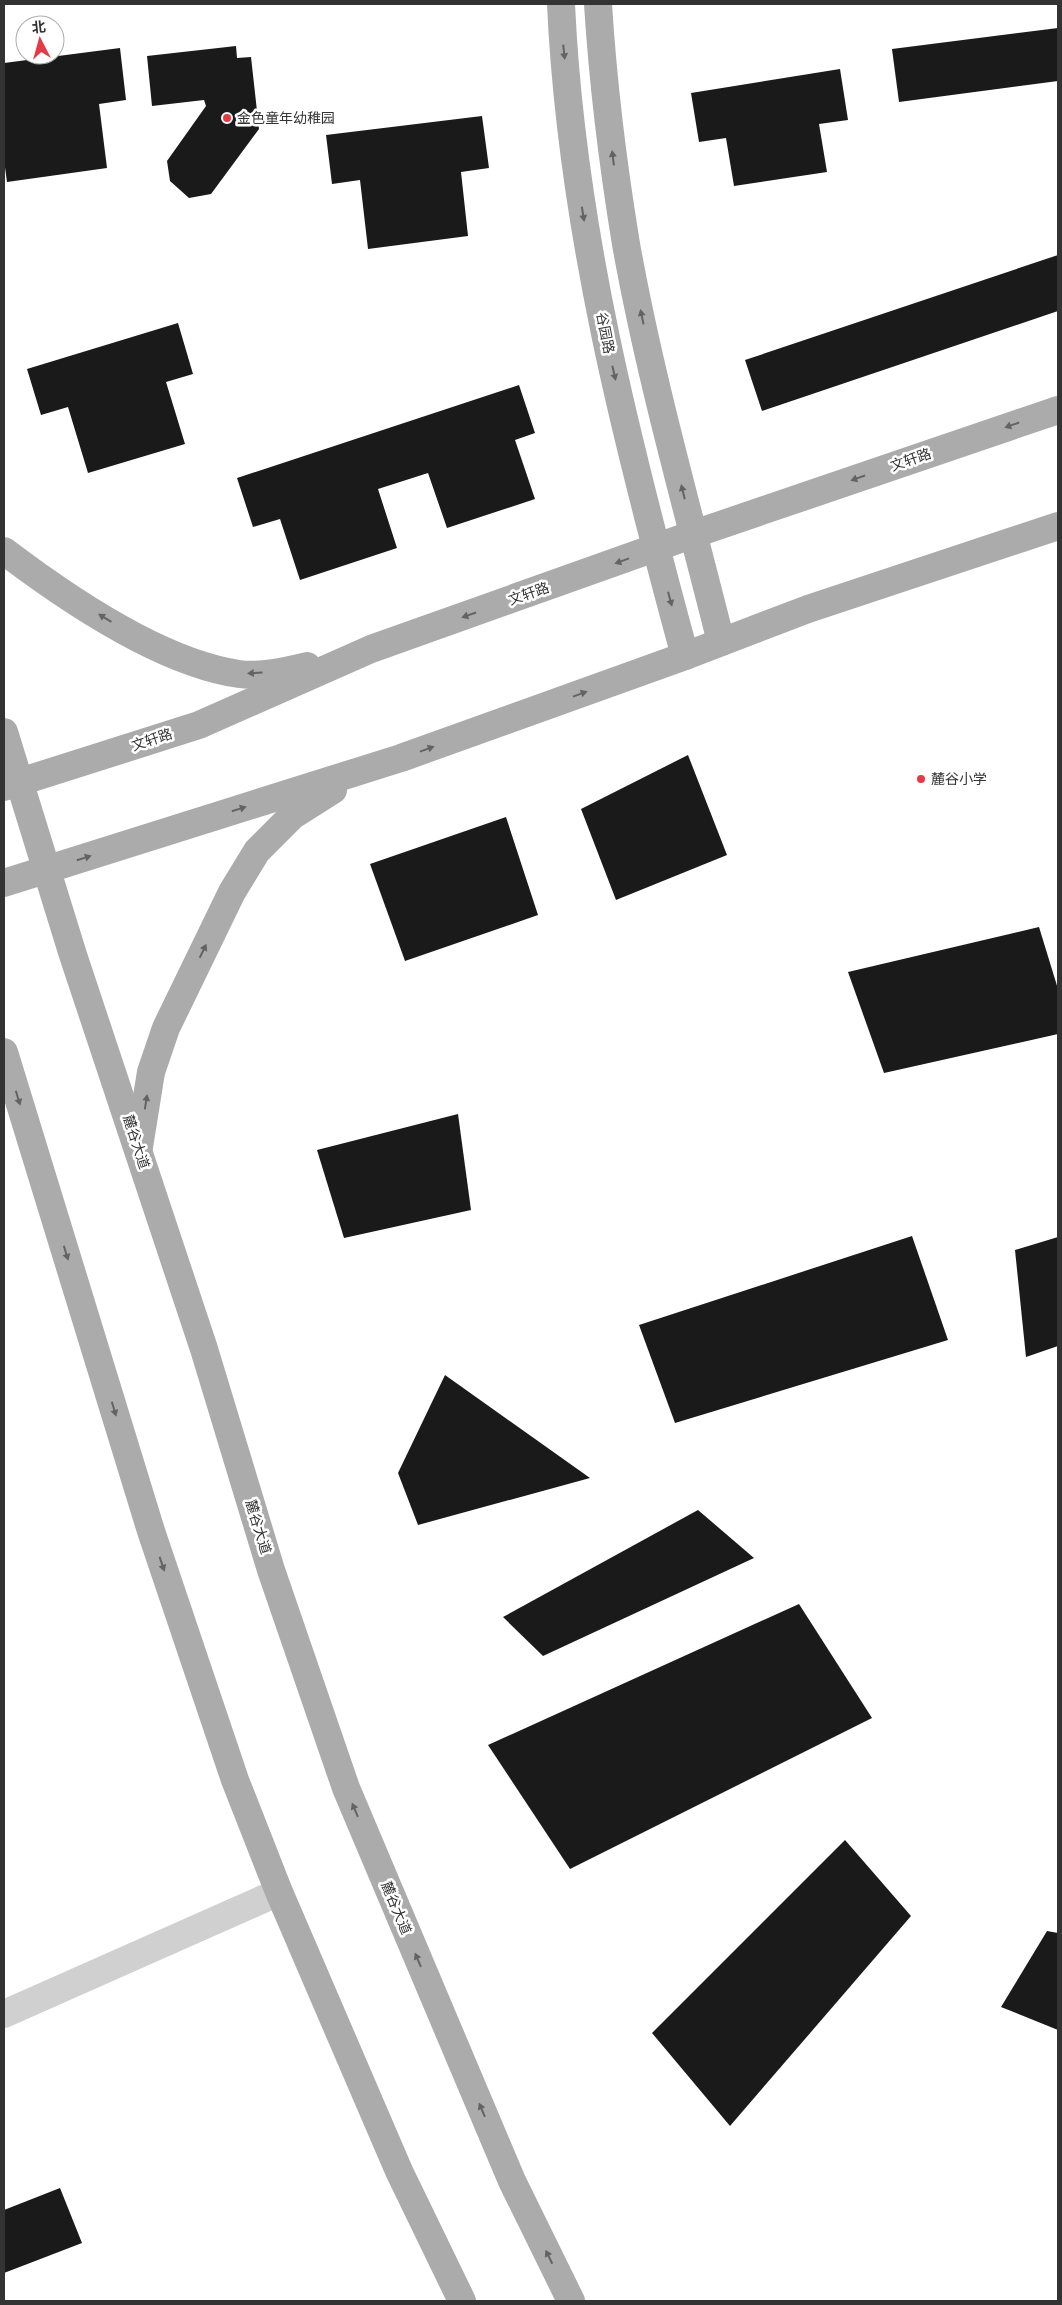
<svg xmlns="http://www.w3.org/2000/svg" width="1062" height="2305" font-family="Rubik,'Noto Sans SC',sans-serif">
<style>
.building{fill:#1a1a1a}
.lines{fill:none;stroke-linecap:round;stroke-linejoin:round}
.minor{stroke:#d0d0d0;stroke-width:28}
.major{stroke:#ababab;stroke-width:28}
.oneway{fill:#636363}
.poi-dot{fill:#e63946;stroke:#fff;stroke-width:2}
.labels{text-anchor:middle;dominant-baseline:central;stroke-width:5;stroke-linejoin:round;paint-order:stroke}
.poi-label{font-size:14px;fill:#333;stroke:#fff;text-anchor:start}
.street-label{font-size:14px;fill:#333;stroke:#fff}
</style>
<rect width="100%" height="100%" fill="#fff"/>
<g class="building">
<path d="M1058,28V81L899,102L892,49Z"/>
<path d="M236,46L237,58L251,57L259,129L211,194L189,198L170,181L167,161L206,106L204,100L152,106L147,56Z"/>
<path d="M120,48L126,100L99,104L107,168L7,182L4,160V63Z"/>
<path d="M840,69L848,120L819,124L827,172L734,186L726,138L699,142L691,93Z"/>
<path d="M482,116L489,168L461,172L468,236L368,249L360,180L332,184L326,135Z"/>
<path d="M1058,255V311L762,411L745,360Z"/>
<path d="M178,323L193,374L166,382L185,444L88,473L68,407L41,415L27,369Z"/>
<path d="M519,385L535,433L515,440L535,499L447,528L428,473L378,489L397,548L300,580L280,519L253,527L237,478Z"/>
<path d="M688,755L727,855L616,900L581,809Z"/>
<path d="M506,817L538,915L405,961L370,864Z"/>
<path d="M1039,927L1058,989V1034L884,1073L848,972Z"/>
<path d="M458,1114L471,1210L344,1238L317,1150Z"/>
<path d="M912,1236L948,1340L675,1423L639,1325Z"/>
<path d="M1058,1237V1346L1026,1357L1015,1250Z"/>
<path d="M445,1375L590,1478L418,1525L398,1473Z"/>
<path d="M698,1510L754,1558L543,1656L503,1617Z"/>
<path d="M799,1604L872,1718L570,1869L488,1745Z"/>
<path d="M845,1840L911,1916L730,2126L652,2033Z"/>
<path d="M1047,1931L1058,1933V2030L1001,2007Z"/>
<path d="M60,2188L82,2243L4,2273V2210Z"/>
</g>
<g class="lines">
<path class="minor" d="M4,2014L279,1892"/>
<g class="major">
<path d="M561,4C571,226 627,443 685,656"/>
<path d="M598,4C603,84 613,165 626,244C650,378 688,510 721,642"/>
<path d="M4,551C66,598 161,663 239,674C260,677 286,671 307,666"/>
<path d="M4,732L73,955L204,1349L271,1570L346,1788L512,2181L571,2301"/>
<path d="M4,787L199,725L371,649L694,534L1058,410"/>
<path d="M4,883L401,758L685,656L808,609L1058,526"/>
<path d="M4,1052L151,1531L235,1780L279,1892L399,2171L462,2301"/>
<path d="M139,1147L151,1072L166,1028L232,892L257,851L292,816L333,790"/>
</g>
</g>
<defs><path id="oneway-solid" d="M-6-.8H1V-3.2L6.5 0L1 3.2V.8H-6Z" transform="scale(1.25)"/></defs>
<g class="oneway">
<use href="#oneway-solid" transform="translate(564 52) rotate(84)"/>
<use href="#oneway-solid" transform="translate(613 158) rotate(-97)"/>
<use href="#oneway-solid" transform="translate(583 214) rotate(81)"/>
<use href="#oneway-solid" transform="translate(642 317) rotate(-102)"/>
<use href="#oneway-solid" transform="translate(614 373) rotate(77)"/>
<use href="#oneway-solid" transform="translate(1012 425) rotate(161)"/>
<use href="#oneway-solid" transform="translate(858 478) rotate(161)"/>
<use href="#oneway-solid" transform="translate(683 492) rotate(-104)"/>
<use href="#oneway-solid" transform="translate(622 561) rotate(160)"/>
<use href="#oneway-solid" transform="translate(670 599) rotate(75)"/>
<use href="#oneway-solid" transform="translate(469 615) rotate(161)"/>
<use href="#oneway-solid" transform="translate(105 618) rotate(-149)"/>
<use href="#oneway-solid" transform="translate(255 673) rotate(176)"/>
<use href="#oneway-solid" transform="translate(580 694) rotate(-20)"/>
<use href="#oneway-solid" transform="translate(427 749) rotate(-20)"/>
<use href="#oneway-solid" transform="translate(239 809) rotate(-17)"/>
<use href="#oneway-solid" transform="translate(84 858) rotate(-17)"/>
<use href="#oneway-solid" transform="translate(203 951) rotate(-64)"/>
<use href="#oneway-solid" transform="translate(18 1098) rotate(73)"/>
<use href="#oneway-solid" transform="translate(146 1102) rotate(-81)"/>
<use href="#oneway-solid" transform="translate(66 1253) rotate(73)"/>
<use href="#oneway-solid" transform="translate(114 1409) rotate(73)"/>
<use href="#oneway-solid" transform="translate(162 1564) rotate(71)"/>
<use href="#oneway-solid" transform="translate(355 1810) rotate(-113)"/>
<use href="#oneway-solid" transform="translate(418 1960) rotate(-113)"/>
<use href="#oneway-solid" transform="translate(482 2110) rotate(-113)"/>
<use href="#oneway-solid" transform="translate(549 2257) rotate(-116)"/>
</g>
<g class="poi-dot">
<circle cx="227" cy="118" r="5"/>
<circle cx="921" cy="779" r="5"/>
</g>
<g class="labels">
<g class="poi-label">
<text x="237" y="118">金色童年幼稚园</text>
<text x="931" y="779">麓谷小学</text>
</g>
<g class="street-label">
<text transform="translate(605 333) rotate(79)">谷园路</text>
<text transform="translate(911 460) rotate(-19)">文轩路</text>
<text transform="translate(529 594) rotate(-19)">文轩路</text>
<text transform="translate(152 740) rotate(-18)">文轩路</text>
<text transform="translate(136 1142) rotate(72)">麓谷大道</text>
<text transform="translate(258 1527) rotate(73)">麓谷大道</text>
<text transform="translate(396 1908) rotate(67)">麓谷大道</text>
</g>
</g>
<rect width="1062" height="2305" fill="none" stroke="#333333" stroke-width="10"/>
<g transform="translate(40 40) rotate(354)"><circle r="24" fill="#ffffff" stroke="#adadad"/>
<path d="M0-4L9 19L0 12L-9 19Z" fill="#e63946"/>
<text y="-8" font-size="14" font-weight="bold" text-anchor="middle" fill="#333333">北</text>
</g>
</svg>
